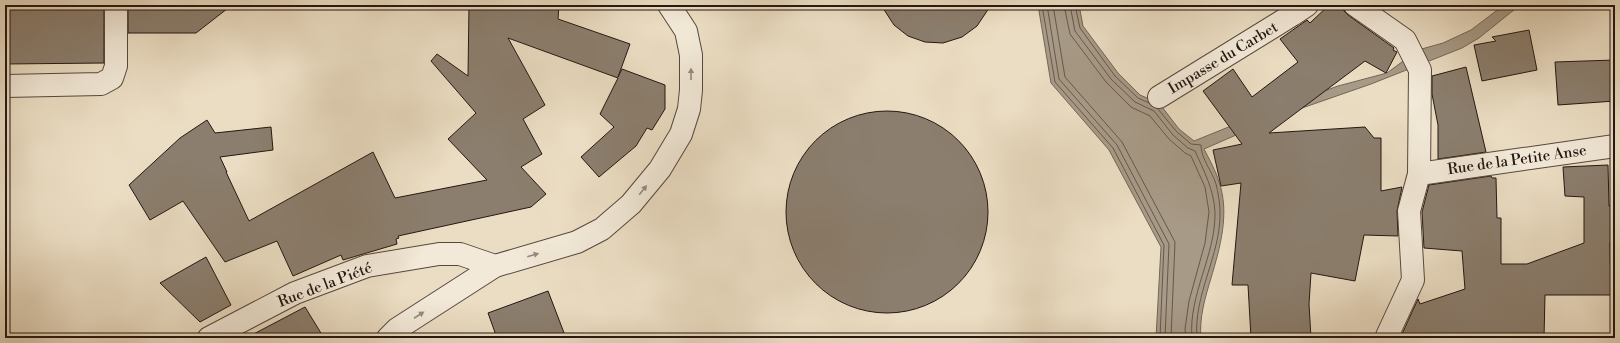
<svg xmlns="http://www.w3.org/2000/svg" width="1620" height="343" font-family="'Libre Bodoni',serif">
<style>
.water{fill:#a79a87;stroke:#736658}
.lines{fill:none;stroke-linecap:round;stroke-linejoin:round}
.shore{stroke:#66584c;stroke-width:1}
.building{fill:#8b7e6e;stroke:#241712}
.minor-casing{stroke:#56483e;stroke-width:24}
.minor{stroke:#f2e9d8;stroke-width:22}
.oneway{fill:#958a7f}
.labels{text-anchor:middle;dominant-baseline:central;stroke-width:3;stroke-linejoin:round;paint-order:stroke}
.street-label{font-size:15px;fill:#241712;stroke:#f2e9d8}
</style>
<rect width="100%" height="100%" fill="#ebddc3"/>
<filter id="stains"><feTurbulence type="fractalNoise" baseFrequency=".005" numOctaves="4"/><feColorMatrix values="0 0 0 0 .2 0 0 0 0 .09 0 0 0 0 .02 0 0 0 .5 -.17"/></filter>
<radialGradient id="worn" r=".72"><stop offset=".6" stop-color="#630" stop-opacity="0"/><stop offset="1" stop-color="#630" stop-opacity=".3"/></radialGradient>
<path class="water" d="M1038,5H1079L1083,26L1118,73L1140,95L1159,103L1179,129L1194,141L1263,113L1338,86L1387,73L1418,50L1443,43L1471,30L1504,5H1520L1479,38L1462,48L1371,84L1282,115L1204,149C1209,159 1216,171 1219,182C1230,213 1220,248 1211,278C1205,298 1199,318 1201,338H1156L1161,247L1109,150L1051,83Z"/>
<g class="lines">
<g class="shore">
<path d="M1042,5L1055,82L1113,148L1164,245L1160,338"/>
<path d="M1047,5L1059,79L1117,145L1169,244L1165,338"/>
<path d="M1053,5L1065,77L1122,142L1175,242L1171,338"/>
<path d="M1064,5L1070,34L1106,82L1131,107L1150,116L1169,139L1185,153L1191,156L1205,187L1209,212L1205,243L1189,301L1185,329L1186,338"/>
<path d="M1070,5L1075,31L1111,79L1135,102L1154,111L1173,135L1188,148L1195,151C1204,171 1214,190 1215,212C1216,255 1188,295 1192,338"/>
<path d="M1075,5L1080,28L1115,76L1138,98L1149,103"/>
<path d="M1158,109L1176,131L1191,144L1201,145C1201,159 1212,171 1216,184C1218,192 1220,203 1220,212C1221,255 1193,295 1197,338"/>
</g>
</g>
<g class="building">
<path d="M5,5H104V63L5,64Z"/>
<path d="M128,5H232L196,33H128Z"/>
<path d="M469,5H559L558,19L630,44L618,77L622,69L665,85V109L652,130L647,128L636,146L599,177L581,157L614,127L600,114L618,78L508,38L545,105L523,119L542,154L521,167L546,194L531,207L398,236L399,238L396,239L397,244L343,260L341,255L293,276L277,241L225,262L183,201L150,220L129,185L180,138L207,120L215,133L271,127L273,150L220,157L227,172H226L249,221L373,152L395,198L487,180L448,139L476,113L431,61L437,54L468,76Z"/>
<path d="M881,5H991L977,26L962,37L943,43L925,42L908,36L894,25Z"/>
<path d="M1329,5H1343L1344,11L1348,15L1394,48L1393,50L1397,52L1386,73L1365,61L1269,133L1365,127L1374,138H1381V191L1402,187L1397,211L1398,236L1364,235L1355,281L1311,273L1309,304L1311,338H1251L1248,285H1232L1241,183L1221,186L1213,150L1242,144L1203,91L1233,69L1252,97L1298,62L1280,39L1307,20L1310,23Z"/>
<path d="M1529,30L1537,70L1482,81L1474,45L1496,41L1492,37Z"/>
<path d="M1615,60V101L1558,105L1555,62Z"/>
<path d="M1466,67L1486,152L1438,159V125L1432,94V76Z"/>
<circle cx="887" cy="212" r="101"/>
<path d="M1608,165L1609,206H1611L1612,243H1610L1611,295H1545L1544,338H1464L1434,334L1433,337L1402,334L1418,299L1420,304L1465,289L1462,251L1424,248L1422,212L1429,185L1491,176L1492,178H1496L1497,218H1501V264H1527L1584,243V197L1565,196L1563,167Z"/>
<path d="M206,257L231,305L200,322L160,283Z"/>
<path d="M548,291L566,338H497L488,313Z"/>
<path d="M305,307L324,338H246Z"/>
</g>
<g class="lines">
<g class="minor-casing">
<g id="minor">
<path d="M1355,5L1405,40L1420,70L1419,174L1409,211L1413,280L1387,336"/>
<path d="M5,86L101,84L112,78L116,66V5"/>
<path d="M1159,97L1292,15L1307,5"/>
<path d="M1419,174L1615,146"/>
<path d="M209,338L295,293L367,266L439,254H460L495,266"/>
<path d="M388,338L397,329L495,266L577,242L602,229L631,204L660,169L681,134L689,109L691,90V55L686,31L669,5"/>
</g>
</g>
<use href="#minor" class="minor"/>
</g>
<defs><path id="oneway-solid" d="M-6-.8H1V-3.2L6.5 0L1 3.2V.8H-6Z"/></defs>
<g class="oneway">
<use href="#oneway-solid" transform="translate(691 74) rotate(-90)"/>
<use href="#oneway-solid" transform="translate(643 190) rotate(-51)"/>
<use href="#oneway-solid" transform="translate(533 255) rotate(-16)"/>
<use href="#oneway-solid" transform="translate(419 315) rotate(-33)"/>
</g>
<g class="labels">
<g class="street-label">
<text transform="translate(1223 58) rotate(-31)">Impasse du Carbet</text>
<text transform="translate(1517 160) rotate(-8)">Rue de la Petite Anse</text>
<text transform="translate(325 285) rotate(-21)">Rue de la Piété</text>
</g>
</g>
<rect width="1620" height="343" fill="none" stroke="#ebddc3" stroke-width="20"/>
<rect x="6" y="6" width="1608" height="331" fill="none" stroke="#241712" stroke-width="2"/>
<rect x="10" y="10" width="1600" height="323" fill="none" stroke="#241712"/>
<rect width="100%" height="100%" filter="url(#stains)"/>
<rect width="100%" height="100%" fill="url(#worn)"/>
</svg>
